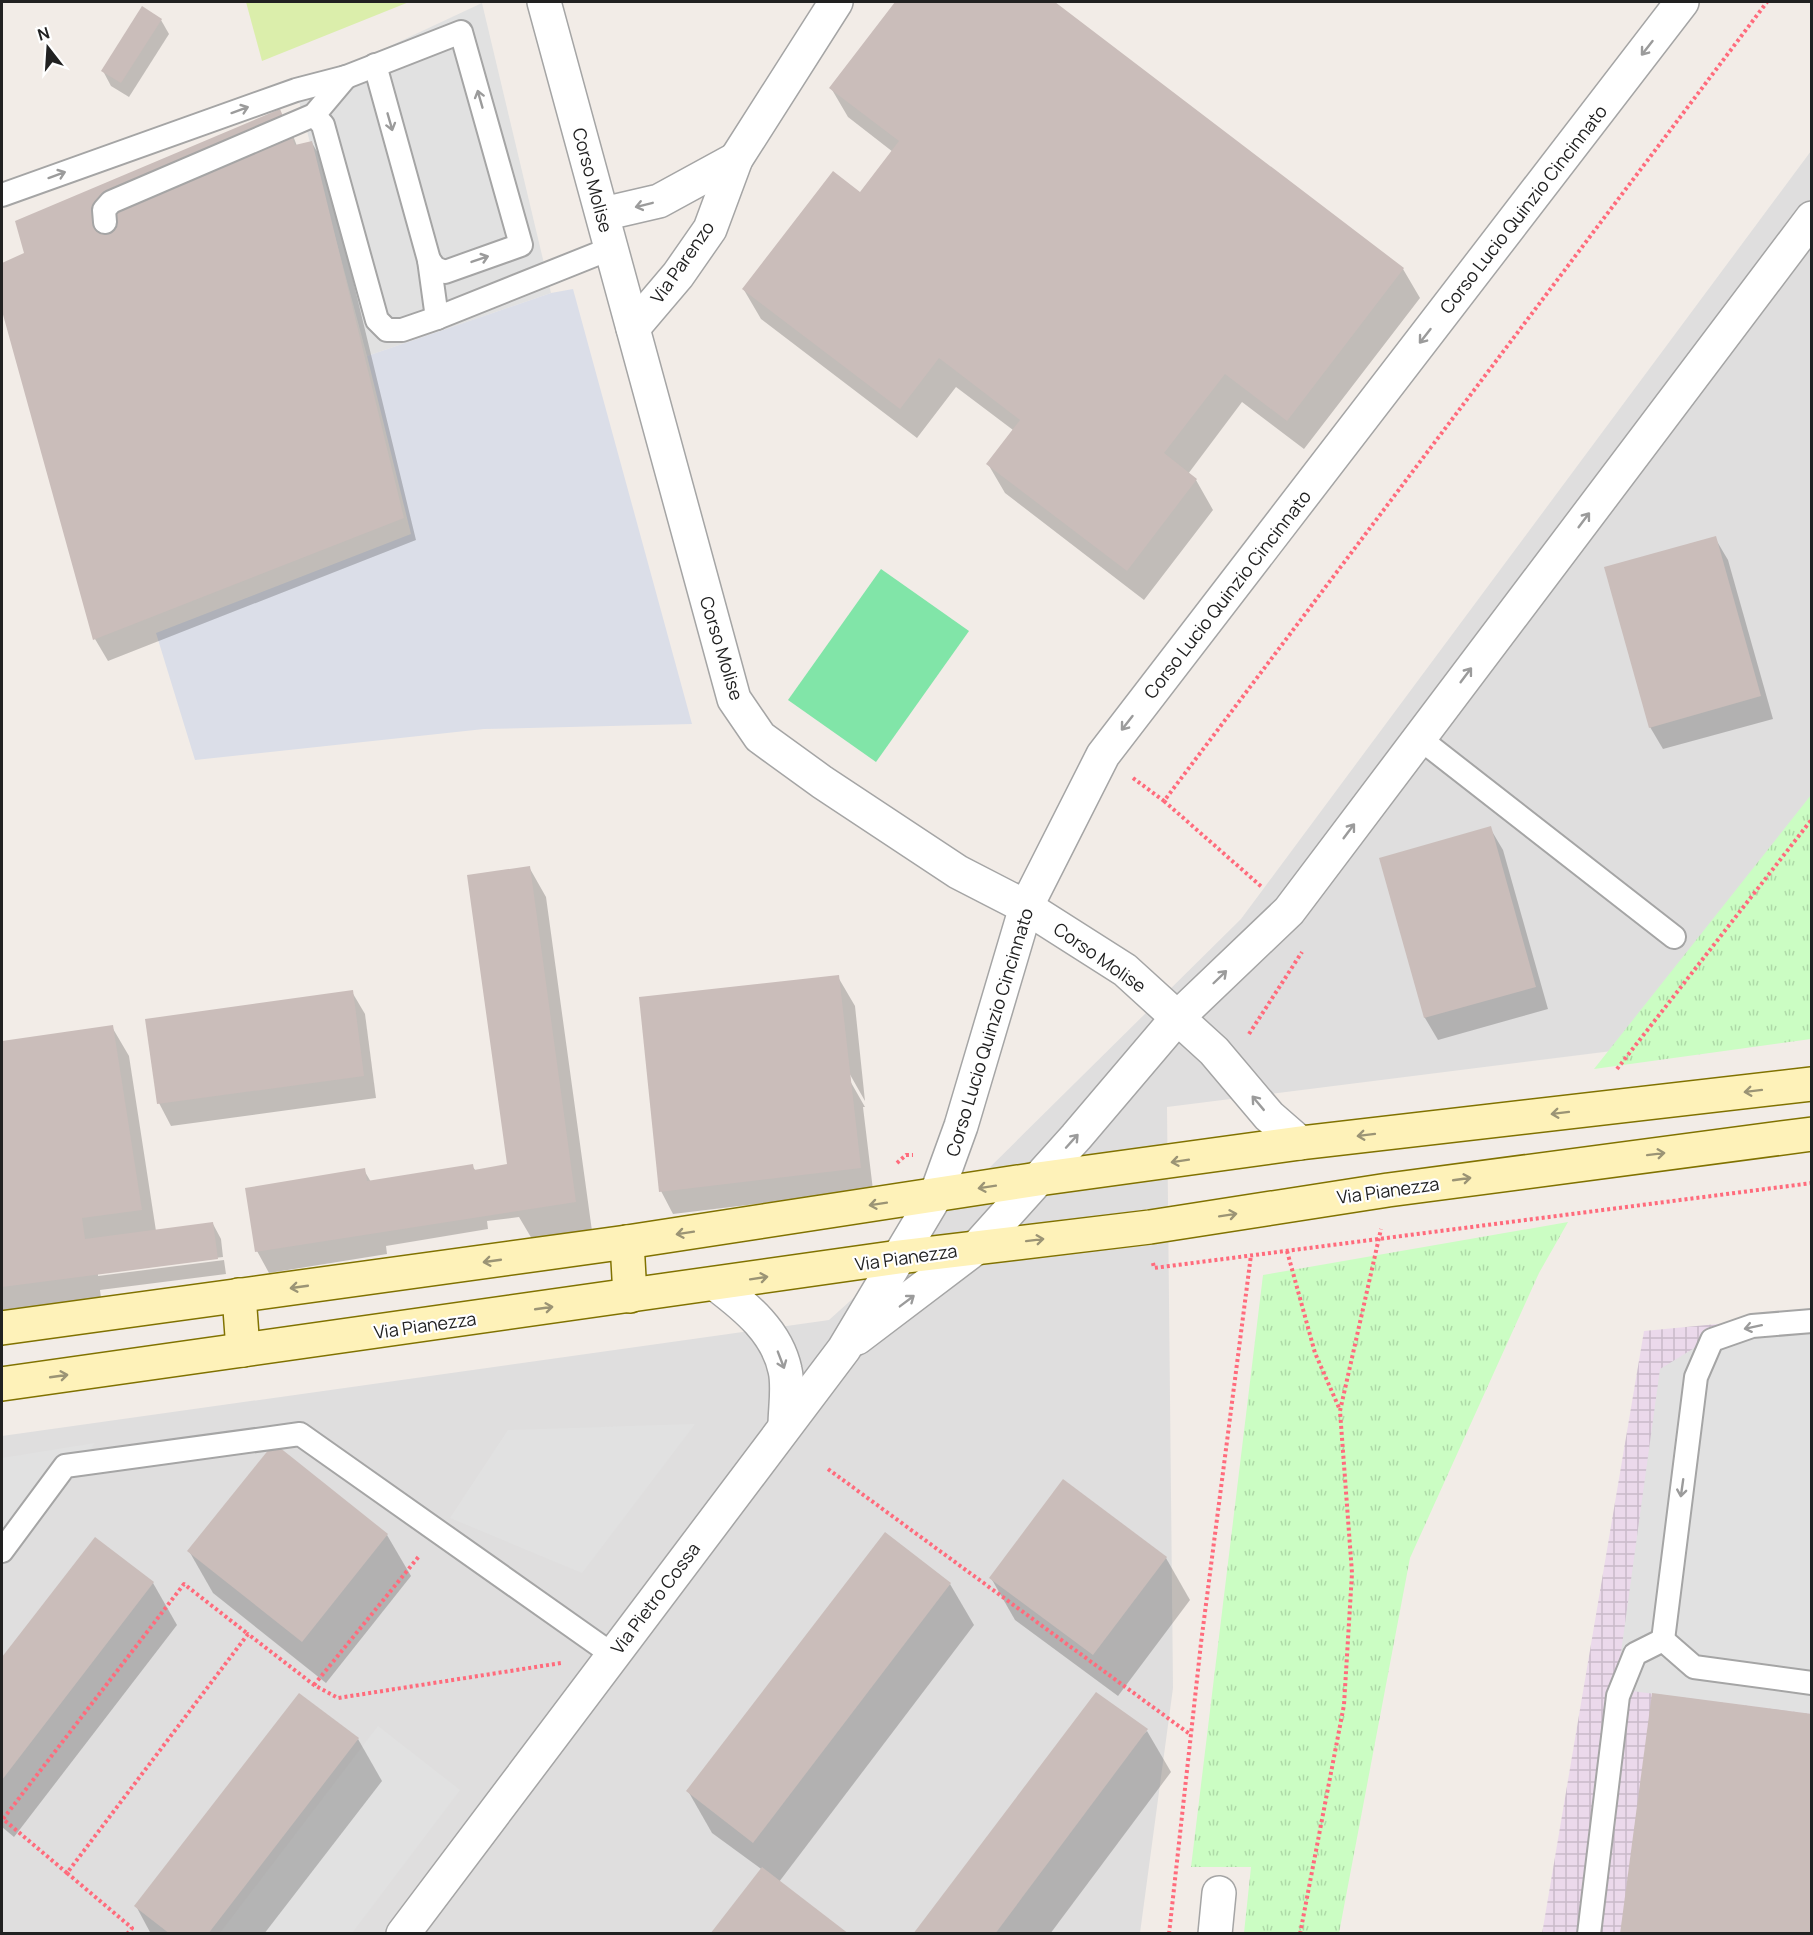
<svg xmlns="http://www.w3.org/2000/svg" width="1813" height="1935" font-family="Manrope,sans-serif">
<style>
.residential{fill:#dfdede}
.industrial{fill:url(#industrial-grid)}
.grass{fill:#dbeeab}
.park{fill:url(#park-tufts)}
.pitch{fill:#81e5a8}
.parking{fill:#e1e1e1}
.plaza{fill:#dbdee8}
.shadow{fill:#0003}
.building{fill:#cabdba}
.lines{fill:none;stroke-linecap:round;stroke-linejoin:round}
.lane-casing{stroke:#a5a5a5;stroke-width:26}
.street-casing{stroke:#a5a5a5;stroke-width:36}
.secondary-casing{stroke:#807200;stroke-width:36}
.path{stroke:#ff6b7c;stroke-width:4;stroke-dasharray:3 3;stroke-linecap:butt}
.lane{stroke:#fff;stroke-width:22}
.street{stroke:#fff;stroke-width:33}
.secondary{stroke:#fef2b9;stroke-width:33}
.oneway{stroke:#9b9b9b}
.oneway2{stroke:#9b9475}
.labels{text-anchor:middle;dominant-baseline:central;stroke-width:4.5;stroke-linejoin:round;paint-order:stroke}
.street-label{font-size:18px;fill:#212121;stroke:#fff}
</style>
<defs>
<pattern id="industrial-grid" width="8" height="8" patternUnits="userSpaceOnUse" patternTransform="scale(1.5)"><rect width="8" height="8" fill="#ebd9eb"/><path d="M0 4h8M4 0v8" fill="none" stroke="#c9bac9"/></pattern>
<pattern id="park-tufts" width="24" height="20" patternUnits="userSpaceOnUse" patternTransform="scale(1.5)"><rect width="24" height="20" fill="#cbfdc3"/><path d="M3 7l-1-3M5 7V3M7 7l1-3M15 17l-1-3M17 17v-4M19 17l1-3" fill="none" stroke="#aed9a7"/></pattern>
</defs>
<rect width="100%" height="100%" fill="#f2ece7"/>
<path class="residential" d="M1811,151V1026L1167,1107L1173,1688L1140,1933H2V1436L829,1320L899,1257L1241,919Z"/>
<path class="industrial" d="M1811,1315V1933L1542,1934L1644,1331Z"/>
<path class="grass" d="M246,2H409L262,61Z"/>
<g class="park">
<path d="M1811,795V1039L1594,1069Z"/>
<path d="M1568,1222L1539,1273L1410,1558L1339,1933H1244L1251,1867H1191L1263,1275Z"/>
</g>
<path class="pitch" d="M881,569L969,631L876,762L788,700Z"/>
<g class="parking">
<path d="M482,3L551,293L367,356L296,90Z"/>
<path d="M1811,1320V1714L1616,1689L1660,1369L1727,1328Z"/>
<path d="M695,1424L582,1573L450,1518L508,1430Z"/>
<path d="M95,1443L2,1570V1458Z"/>
<path d="M378,1726L460,1790L352,1933H220Z"/>
</g>
<path class="plaza" d="M573,289L692,724L484,729L195,760L156,633L411,534L367,356L551,293Z"/>
<g class="shadow">
<path d="M897,2H1052L1403,269L1420,298L1304,449L1242,402L1188,474L1196,480L1213,510L1144,600L1005,493L988,464L1013,430L956,387L917,438L761,319L744,290L860,194L893,152L848,117L831,88Z"/>
<path d="M161,20L169,34L129,97L111,86L103,71Z"/>
<path d="M292,133L297,146L312,143L325,165L416,540L108,661L95,639L2,305V265Z"/>
<path d="M1715,538L1728,560L1773,719L1663,749L1650,727Z"/>
<path d="M1490,828L1503,850L1548,1009L1438,1040L1425,1018L1381,859Z"/>
<path d="M529,867L546,897L592,1231L532,1239L519,1217L487,1221L488,1229L386,1246L387,1254L269,1273L257,1251L364,1170L371,1182L472,1166L476,1171L510,1172Z"/>
<path d="M838,977L855,1006L865,1101L848,1071L845,1072L865,1107H863L873,1190L673,1214L661,1191Z"/>
<path d="M352,992L365,1014L376,1098L171,1126L159,1103Z"/>
<path d="M112,1027L129,1056L156,1231L213,1224L221,1239L223,1257L98,1273V1276L224,1260L226,1274L100,1290L101,1298L2,1311V1042Z"/>
<path d="M1064,1481L1166,1558L1190,1600L1118,1696L1015,1620L991,1578Z"/>
<path d="M387,1535L411,1576L326,1683L213,1593L189,1551Z"/>
<path d="M95,1539L153,1583L177,1625L14,1837L2,1827V1659Z"/>
<path d="M950,1584L974,1625L779,1882L712,1833L688,1791Z"/>
<path d="M1147,1731L1171,1772L1050,1934H914Z"/>
<path d="M358,1739L382,1781L264,1934H151L136,1906Z"/>
</g>
<g class="building">
<path d="M895,2H1055L1404,268L1287,421L1225,374L1164,453L1197,479L1127,571L986,464L1020,420L939,358L900,409L742,289L833,171L860,192L899,141L829,88Z"/>
<path d="M142,6L162,19L121,83L101,71Z"/>
<path d="M280,109L295,145L312,141L404,518L93,640L2,311V263L24,253L15,221Z"/>
<path d="M1716,536L1761,696L1649,728L1604,567Z"/>
<path d="M1491,826L1536,987L1424,1018L1379,858Z"/>
<path d="M530,866L576,1202L255,1252L245,1188L365,1168L367,1181L473,1164L474,1170L507,1164L467,875Z"/>
<path d="M839,975L861,1168L659,1192L639,997Z"/>
<path d="M353,990L364,1076L157,1104L145,1019Z"/>
<path d="M113,1025L142,1210L82,1218L85,1239L213,1222L218,1259L2,1287V1041Z"/>
<path d="M274,1443L388,1534L302,1642L187,1551Z"/>
<path d="M1063,1479L1167,1557L1093,1655L989,1578Z"/>
<path d="M885,1532L951,1583L753,1843L686,1791Z"/>
<path d="M95,1537L154,1582L2,1780V1657Z"/>
<path d="M1096,1692L1148,1729L995,1934H913Z"/>
<path d="M299,1693L359,1738L208,1934H170L134,1906Z"/>
<path d="M1652,1693L1812,1714V1934H1620Z"/>
<path d="M762,1867L849,1934H710Z"/>
</g>
<g class="lines">
<g class="lane-casing">
<g id="lane">
<path d="M375,65L429,260L437,318"/>
<path d="M314,115L323,125L377,320L387,330H402L437,318L612,248"/>
<path d="M2,195L296,90L346,77L461,32L521,245L445,272L435,268L429,260"/>
<path d="M105,222L104,210L111,202L314,115L346,77"/>
<path d="M1419,738L1674,937"/>
<path d="M2,1551L65,1466L300,1434L613,1655"/>
<path d="M1663,1640L1696,1377L1712,1340L1752,1326L1812,1321"/>
<path d="M1663,1640L1694,1667L1812,1683"/>
<path d="M1589,1934L1618,1696L1635,1654L1663,1640"/>
</g>
</g>
<g class="street-casing">
<g id="street">
<path d="M544,2L734,699L760,737L822,782L958,872L1026,907L1125,970L1214,1051L1269,1116L1300,1143"/>
<path d="M603,214L659,201L736,159"/>
<path d="M633,328L678,275L710,229L736,159L836,2"/>
<path d="M717,1285C746,1307 777,1332 785,1370C789,1387 785,1409 785,1426"/>
<path d="M857,1338L977,1247L1076,1137L1178,1017L1289,911L1812,218"/>
<path d="M403,1934L844,1349L936,1195L961,1126L1026,907L1103,755L1682,2"/>
<path d="M1215,1934L1219,1893"/>
</g>
</g>
<g class="secondary-casing">
<g id="secondary">
<path d="M627,1242L630,1296"/>
<path d="M239,1295L243,1350"/>
<path d="M2,1328L627,1242L1038,1179L1300,1143L1812,1084"/>
<path d="M2,1384L899,1257L1150,1227L1388,1190L1812,1134"/>
</g>
</g>
<g class="path">
<path d="M1133,778L1164,801L1767,2"/>
<path d="M1164,801L1263,888"/>
<path d="M1249,1034L1302,952"/>
<path d="M1617,1069L1812,819"/>
<path d="M897,1163L906,1155H913"/>
<path d="M1287,1251L1315,1353L1340,1410"/>
<path d="M1153,1263L1154,1268L1812,1183"/>
<path d="M828,1469L1191,1735"/>
<path d="M314,1685L420,1555"/>
<path d="M67,1873L3,1819L184,1584L248,1634"/>
<path d="M127,1934L132,1928L67,1873L248,1634L314,1685L338,1698L561,1663"/>
<path d="M1169,1934L1201,1643L1251,1255"/>
<path d="M1300,1934L1344,1705L1352,1573L1340,1411L1381,1229"/>
</g>
<use href="#lane" class="lane"/>
<use href="#street" class="street"/>
<use href="#secondary" class="secondary"/>
</g>
<defs><path id="oneway-shaft" d="M-6 0H5M1.5-3L5.5 0L1.5 3" fill="none" stroke-width="1.6" stroke-linecap="round" stroke-linejoin="round" transform="scale(1.5)"/></defs>
<g class="oneway">
<use href="#oneway-shaft" transform="translate(1647 48) rotate(128)"/>
<use href="#oneway-shaft" transform="translate(480 99) rotate(-106)"/>
<use href="#oneway-shaft" transform="translate(240 110) rotate(-20)"/>
<use href="#oneway-shaft" transform="translate(390 122) rotate(74)"/>
<use href="#oneway-shaft" transform="translate(57 175) rotate(-20)"/>
<use href="#oneway-shaft" transform="translate(644 205) rotate(166)"/>
<use href="#oneway-shaft" transform="translate(480 259) rotate(-19)"/>
<use href="#oneway-shaft" transform="translate(1425 336) rotate(128)"/>
<use href="#oneway-shaft" transform="translate(1584 520) rotate(-53)"/>
<use href="#oneway-shaft" transform="translate(1466 675) rotate(-53)"/>
<use href="#oneway-shaft" transform="translate(1127 723) rotate(128)"/>
<use href="#oneway-shaft" transform="translate(1349 831) rotate(-53)"/>
<use href="#oneway-shaft" transform="translate(1220 977) rotate(-44)"/>
<use href="#oneway-shaft" transform="translate(1258 1103) rotate(-130)"/>
<use href="#oneway-shaft" transform="translate(1072 1141) rotate(-48)"/>
<use href="#oneway-shaft" transform="translate(907 1301) rotate(-37)"/>
<use href="#oneway-shaft" transform="translate(1753 1327) rotate(168)"/>
<use href="#oneway-shaft" transform="translate(781 1360) rotate(69)"/>
<use href="#oneway-shaft" transform="translate(1682 1488) rotate(98)"/>
</g>
<g class="oneway2">
<use href="#oneway-shaft" transform="translate(1753 1091) rotate(173)"/>
<use href="#oneway-shaft" transform="translate(1560 1113) rotate(173)"/>
<use href="#oneway-shaft" transform="translate(1366 1135) rotate(173)"/>
<use href="#oneway-shaft" transform="translate(1656 1154) rotate(-7)"/>
<use href="#oneway-shaft" transform="translate(1180 1161) rotate(171)"/>
<use href="#oneway-shaft" transform="translate(1462 1179) rotate(-8)"/>
<use href="#oneway-shaft" transform="translate(987 1187) rotate(171)"/>
<use href="#oneway-shaft" transform="translate(878 1204) rotate(171)"/>
<use href="#oneway-shaft" transform="translate(1228 1215) rotate(-9)"/>
<use href="#oneway-shaft" transform="translate(685 1233) rotate(171)"/>
<use href="#oneway-shaft" transform="translate(1035 1240) rotate(-7)"/>
<use href="#oneway-shaft" transform="translate(492 1261) rotate(172)"/>
<use href="#oneway-shaft" transform="translate(759 1278) rotate(-9)"/>
<use href="#oneway-shaft" transform="translate(299 1287) rotate(172)"/>
<use href="#oneway-shaft" transform="translate(544 1308) rotate(-8)"/>
<use href="#oneway-shaft" transform="translate(59 1376) rotate(-8)"/>
</g>
<g class="labels">
<g class="street-label">
<text transform="translate(593 180) rotate(75)">Corso Molise</text>
<text transform="translate(1523 209) rotate(-52)">Corso Lucio Quinzio Cincinnato</text>
<text transform="translate(682 262) rotate(-55)">Via Parenzo</text>
<text transform="translate(1227 594) rotate(-52)">Corso Lucio Quinzio Cincinnato</text>
<text transform="translate(722 648) rotate(73)">Corso Molise</text>
<text transform="translate(1100 957) rotate(35)">Corso Molise</text>
<text transform="translate(989 1032) rotate(-73)">Corso Lucio Quinzio Cincinnato</text>
<text transform="translate(1388 1190) rotate(-8)">Via Pianezza</text>
<text transform="translate(906 1257) rotate(-8)">Via Pianezza</text>
<text transform="translate(425 1325) rotate(-8)">Via Pianezza</text>
<text transform="translate(655 1598) rotate(-53)">Via Pietro Cossa</text>
</g>
</g>
<rect width="1813" height="1935" fill="none" stroke="#212121" stroke-width="6"/>
<g transform="translate(48 48) rotate(343)" stroke="#ffffff" stroke-width="4.5" paint-order="stroke">
<path d="M0-4.5L10 22L0 15L-10 22Z" fill="#212121"/>
<text y="-9" font-size="16" font-weight="bold" text-anchor="middle" fill="#212121">N</text>
</g>
</svg>
